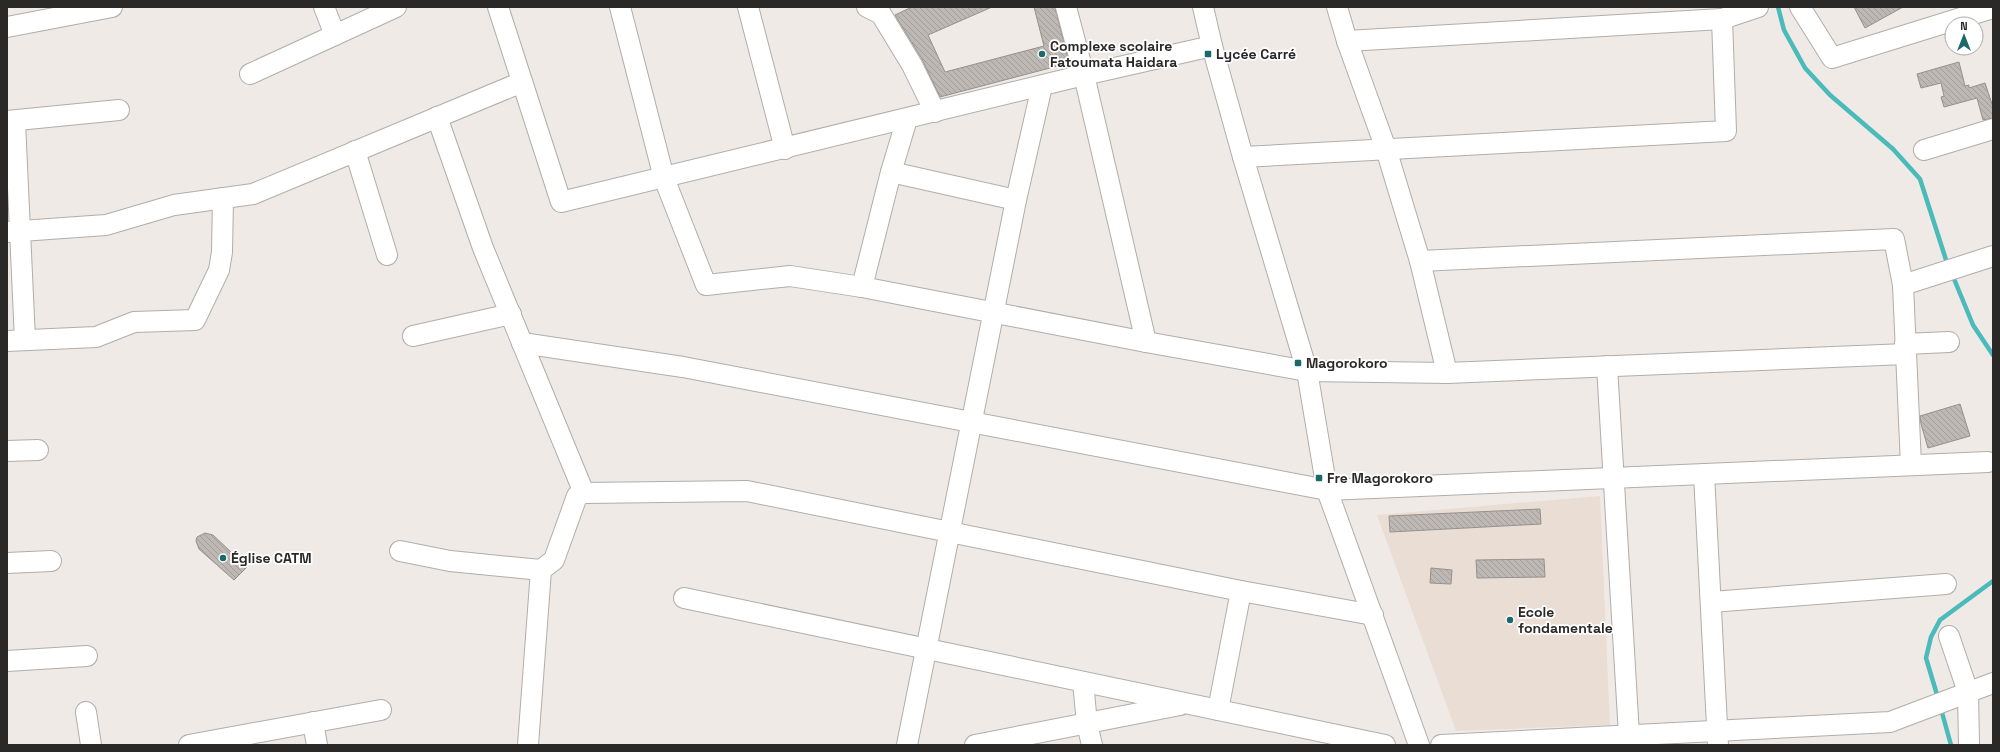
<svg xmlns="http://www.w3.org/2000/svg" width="2000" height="752" font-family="'Space Grotesk',sans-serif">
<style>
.built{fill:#eaddd4}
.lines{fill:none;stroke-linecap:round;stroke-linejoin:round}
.stream{stroke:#4ababb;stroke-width:4.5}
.building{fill:url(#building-back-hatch);stroke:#96908d}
.minor-casing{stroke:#b2ada9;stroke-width:22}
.minor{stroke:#fff;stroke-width:20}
.poi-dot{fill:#1c696a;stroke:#fff;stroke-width:1.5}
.labels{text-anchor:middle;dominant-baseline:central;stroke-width:3.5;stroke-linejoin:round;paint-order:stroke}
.poi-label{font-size:14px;font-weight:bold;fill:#2b2928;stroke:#fff;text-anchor:start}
</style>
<defs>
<pattern id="building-back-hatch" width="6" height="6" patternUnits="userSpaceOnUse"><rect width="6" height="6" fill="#beb8b4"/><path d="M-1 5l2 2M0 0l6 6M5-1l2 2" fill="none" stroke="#a39e9b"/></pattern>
</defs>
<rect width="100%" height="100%" fill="#f0eae6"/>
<path class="built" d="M1600,496L1610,725L1456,731L1377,515Z"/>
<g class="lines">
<g class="stream">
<path d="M1778,7L1784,30L1805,68L1830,95L1893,149L1920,179L1948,266"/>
<path d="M1952,274L1973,325L1993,355"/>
<path d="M1938,698L1926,658L1931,637L1940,620L1993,581"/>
<path d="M1941,709L1951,745"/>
</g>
</g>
<g class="building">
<path d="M912,7H992L928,35L945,72L1044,46L1034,7H1055L1069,63L940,97L922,59L895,15Z"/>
<path d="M1854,7H1903L1865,28Z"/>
<path d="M1959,62L1965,86L1969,85V88L1985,83L1993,107V118L1983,120L1977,98L1944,107L1941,97L1944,96L1941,83L1921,88L1917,74Z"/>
<path d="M1960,404L1970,436L1928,448L1921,424L1920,416Z"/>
<path d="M1540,509L1541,524L1390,532L1389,516Z"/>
<path d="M205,533L213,535L247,567L234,580L199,549L196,541L197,537Z"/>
<path d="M1544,559L1545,577L1477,578L1476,560Z"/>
<path d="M1431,568L1452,570L1451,584L1430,583Z"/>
</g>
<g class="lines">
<g class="minor-casing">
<g id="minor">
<path d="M324,7L335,35"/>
<path d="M498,7L561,202L1084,75L1212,46"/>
<path d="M620,7L664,178L706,285L790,276L862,287L1146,342L1307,371L1447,373L1906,354"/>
<path d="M748,7L785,149"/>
<path d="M867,7L881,14L912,65L935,112"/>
<path d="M1066,7L1084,75L1146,342"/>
<path d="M1203,7L1212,46L1243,157L1307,371L1327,490L1419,745"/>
<path d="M1337,7L1347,41L1386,149L1420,261L1447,373"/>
<path d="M1800,7L1832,58L1993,8"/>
<path d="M7,27L112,7"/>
<path d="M1347,41L1722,19L1758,7"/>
<path d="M250,74L396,7"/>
<path d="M437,117L483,248L584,493"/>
<path d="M7,121L119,110"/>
<path d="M15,122L25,340"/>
<path d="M1924,150L1993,129"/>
<path d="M355,151L387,255"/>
<path d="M1243,157L1726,131L1722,19"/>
<path d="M891,172L1016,200"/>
<path d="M7,232L106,225L174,205L253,194L522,82"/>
<path d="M1420,261L1894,239L1903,285L1911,465"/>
<path d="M1903,285L1993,256"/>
<path d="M862,287L891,172L907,119"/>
<path d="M413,336L511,314"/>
<path d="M7,341L96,337L134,322L195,320L219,270L222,252L223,198"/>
<path d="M522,343L683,367L1327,490L1988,462"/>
<path d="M1905,344L1949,342"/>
<path d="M1607,366L1629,735"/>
<path d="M7,451L38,450"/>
<path d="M1704,474L1718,745"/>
<path d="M400,551L450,561L541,570L554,560L577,496L584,493L747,491L1241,591L1373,615"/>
<path d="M7,563L51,561"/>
<path d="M684,598L1385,745"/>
<path d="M1711,602L1946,584"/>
<path d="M1949,636L1968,692L1969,745"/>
<path d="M7,661L87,656"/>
<path d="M1083,682L1087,724L1092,745"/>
<path d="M1218,710L1241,591"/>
<path d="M86,712L91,745"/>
<path d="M313,722L317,745"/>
<path d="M189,745L381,710"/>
<path d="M528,745L541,570"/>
<path d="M907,745L1016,200L1042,86"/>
<path d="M975,745L1180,705"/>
<path d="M1441,745L1890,722L1993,683"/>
</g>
</g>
<use href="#minor" class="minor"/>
</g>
<g class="poi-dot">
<circle cx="1042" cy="54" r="4"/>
<rect x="1204" y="50" width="8" height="8" rx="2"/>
<rect x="1294" y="359" width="8" height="8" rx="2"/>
<rect x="1315" y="474" width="8" height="8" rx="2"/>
<circle cx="223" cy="558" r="4"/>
<circle cx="1510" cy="620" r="4"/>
</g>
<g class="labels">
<g class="poi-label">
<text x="1050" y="46">Complexe scolaire<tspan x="1050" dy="16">Fatoumata Haidara</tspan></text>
<text x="1216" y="54">Lycée Carré</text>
<text x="1306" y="363">Magorokoro</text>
<text x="1327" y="478">Fre Magorokoro</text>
<text x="231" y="558">Église CATM</text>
<text x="1518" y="612">Ecole<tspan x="1518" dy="16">fondamentale</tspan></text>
</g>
</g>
<rect width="2000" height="752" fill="none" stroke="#2b2928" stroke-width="16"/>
<g transform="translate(1964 36)"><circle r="19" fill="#ffffff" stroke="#aaa9a9"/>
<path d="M0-3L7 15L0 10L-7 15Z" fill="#1c696a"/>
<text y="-6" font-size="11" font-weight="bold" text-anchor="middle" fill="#2b2928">N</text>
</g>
</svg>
